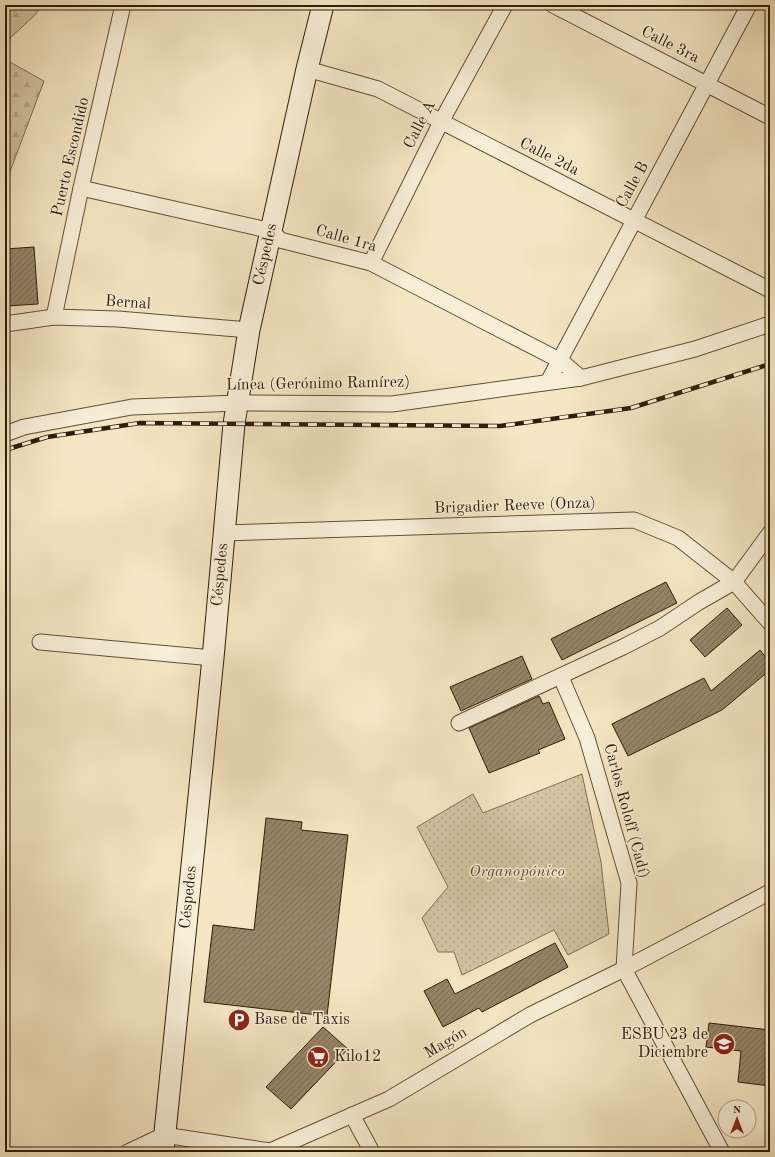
<svg xmlns="http://www.w3.org/2000/svg" width="775" height="1157" font-family="'Old Standard TT',serif">
<style>
.grass{fill:url(#grass-dots);stroke:#807056}
.forest{fill:url(#forest-firs);stroke:#807056}
.building{fill:url(#building-hatch);stroke:#2e1c08}
.lines{fill:none;stroke-linecap:round;stroke-linejoin:round}
.street-casing{stroke:#604f37;stroke-width:17}
.secondary-casing{stroke:#2e1c08;stroke-width:23}
.street{stroke:#f8efd8;stroke-width:15}
.secondary{stroke:#f8efd8;stroke-width:21}
.rail-casing{stroke:#2e1c08;stroke-width:4.5}
.rail{stroke:#f8efd8;stroke-width:3;stroke-dasharray:9;stroke-linecap:butt}
.labels{text-anchor:middle;dominant-baseline:central;stroke-width:3;stroke-linejoin:round;paint-order:stroke}
.street-label{font-size:16px;fill:#2e1c08;stroke:#f8efd8}
.park-label{font-size:16px;font-style:italic;fill:#604e36;stroke:#f8efd8}
.poi-label{font-size:16px;fill:#2e1c08;stroke:#f8efd8;text-anchor:start}
</style>
<defs>
<pattern id="grass-dots" width="8" height="8" patternUnits="userSpaceOnUse"><rect width="8" height="8" fill="#d3c4a3"/><path d="M2 2h.1M6 6h.1" fill="none" stroke="#b5a88b" stroke-width="1.8" stroke-linecap="round"/></pattern>
<pattern id="forest-firs" width="22" height="20" patternUnits="userSpaceOnUse"><rect width="22" height="20" fill="#d3c4a3"/><path d="M5 1l3.5 6h-7zM16 11l3.5 6h-7z" fill="#b5a88b"/></pattern>
<pattern id="building-hatch" width="6" height="6" patternUnits="userSpaceOnUse"><rect width="6" height="6" fill="#958669"/><path d="M-1 1l2-2M0 6l6-6M5 7l2-2" fill="none" stroke="#7a6d54"/></pattern>
</defs>
<rect width="100%" height="100%" fill="#f5e7c3"/>
<filter id="stains"><feTurbulence type="fractalNoise" baseFrequency=".005" numOctaves="4"/><feColorMatrix values="0 0 0 0 .2 0 0 0 0 .09 0 0 0 0 .02 0 0 0 .5 -.17"/></filter>
<radialGradient id="worn" r=".72"><stop offset=".6" stop-color="#630" stop-opacity="0"/><stop offset="1" stop-color="#630" stop-opacity=".3"/></radialGradient>
<path class="grass" d="M582,774L601,862L609,934L568,955L554,930L462,975L454,952H438L422,918L448,887L417,827L473,794L483,813Z"/>
<path class="forest" d="M5,5H42L35,15L10,38L8,61L44,81L5,185Z"/>
<g class="building">
<path d="M34,247L38,304L7,306L5,249Z"/>
<path d="M666,582L677,603L562,660L551,639Z"/>
<path d="M727,608L742,625L705,657L690,640Z"/>
<path d="M760,650L770,663V670L722,710L628,756L612,724L704,678L711,691Z"/>
<path d="M522,656L532,679L461,711L450,687Z"/>
<path d="M539,696L543,704L549,702L565,739L538,750L540,753L489,773L469,728Z"/>
<path d="M266,818L302,822L301,830L348,835L327,1016L204,1002L213,925L254,930Z"/>
<path d="M555,943L568,967L482,1012L479,1008L443,1027L424,991L447,979L455,994Z"/>
<path d="M709,1023L770,1030V1086L738,1082L741,1051L706,1047Z"/>
<path d="M323,1027L348,1049L291,1109L266,1087Z"/>
</g>
<g class="lines">
<g class="street-casing">
<g id="street">
<path d="M553,5L770,117"/>
<path d="M307,69L378,89L770,290"/>
<path d="M81,188L272,231L280,240L371,263L561,361L581,378"/>
<path d="M371,263L441,122L505,5"/>
<path d="M54,317L81,188L123,5"/>
<path d="M5,324L54,317L118,319L249,330"/>
<path d="M548,382L749,5"/>
<path d="M5,434L24,427L132,407L239,403L392,404L581,378L695,349L770,324"/>
<path d="M224,533L634,520L678,538L734,582L770,623"/>
<path d="M40,642L213,658"/>
<path d="M561,677L587,738L629,883L624,969L722,1152"/>
<path d="M459,723L623,647L660,628L699,602L734,582L770,533"/>
<path d="M352,1115L372,1152"/>
<path d="M128,1152L164,1135L270,1151L389,1099L530,1015L624,969L770,892"/>
</g>
</g>
<g class="secondary-casing">
<g id="secondary">
<path id="s1" d="M163,1152L213,658L234,424L249,330L307,69L323,5"/>
</g>
</g>
<use href="#street" class="street"/>
<use href="#secondary" class="secondary"/>
<g class="rail-casing">
<path id="rail" d="M5,450L47,437L140,423L500,426L631,408L770,364"/>
</g>
<use href="#rail" class="rail"/>
</g>
<defs>
<g id="parking-disc" transform="scale(1.15)"><circle r="9.5" fill="#8f2418" stroke="#f8efd8"/><path d="M-3.5-5.5H1a3.5 3.5 0 0 1 0 7H-1V5.5H-3.5ZM-1-3.4V-.6H.8a1.4 1.4 0 0 0 0-2.8Z" fill="#fff"/></g>
<g id="school-disc" transform="scale(1.15)"><circle r="9.5" fill="#8f2418" stroke="#f8efd8"/><path d="M0-5L7-2L0 1L-7-2ZM-4 1L0 2.5L4 1V4Q0 6-4 4Z" fill="#fff"/></g>
<g id="supermarket-disc" transform="scale(1.15)"><circle r="9.5" fill="#8f2418" stroke="#f8efd8"/><path d="M-6-5.5h2.5l.6 2H6L4.5 2H-2.5L-4.4-4H-6ZM-1.5 3.2a1.3 1.3 0 1 0 .1 0ZM3 3.2a1.3 1.3 0 1 0 .1 0Z" fill="#fff"/></g>
</defs>
<g fill-rule="evenodd">
<use href="#parking-disc" x="239" y="1020"/>
<use href="#school-disc" x="724" y="1044"/>
<use href="#supermarket-disc" x="318" y="1057"/>
</g>
<g class="labels">
<g class="street-label">
<text transform="translate(670 45) rotate(27)">Calle 3ra</text>
<text transform="translate(420 125) rotate(-63)">Calle A</text>
<text transform="translate(71 157) rotate(-77)">Puerto Escondido</text>
<text transform="translate(549 157) rotate(27)">Calle 2da</text>
<text transform="translate(633 185) rotate(-61)">Calle B</text>
<text transform="translate(346 239) rotate(16)">Calle 1ra</text>
<text stroke="none"><textPath href="#s1" startOffset="904">Céspedes</textPath></text>
<text transform="translate(128 303) rotate(4)">Bernal</text>
<text transform="translate(318 384) rotate(-1)">Línea (Gerónimo Ramírez)</text>
<text transform="translate(515 506) rotate(-2)">Brigadier Reeve (Onza)</text>
<text stroke="none"><textPath href="#s1" startOffset="580">Céspedes</textPath></text>
<text transform="translate(626 811) rotate(75)">Carlos Roloff (Cadí)</text>
<text stroke="none"><textPath href="#s1" startOffset="256">Céspedes</textPath></text>
<text transform="translate(446 1043) rotate(-31)">Magón</text>
</g>
<g class="park-label">
<text x="517" y="872">Organopónico</text>
</g>
<g class="poi-label">
<text x="254" y="1020">Base de Taxis</text>
<text x="708" y="1035" text-anchor="end">ESBU 23 de<tspan x="708" dy="18">Diciembre</tspan></text>
<text x="334" y="1057">Kilo12</text>
</g>
</g>
<rect width="775" height="1157" fill="none" stroke="#f5e7c3" stroke-width="20"/>
<rect x="6" y="6" width="763" height="1145" fill="none" stroke="#2e1c08" stroke-width="2"/>
<rect x="10" y="10" width="755" height="1137" fill="none" stroke="#2e1c08"/>
<g transform="translate(737 1119)"><circle r="19" fill="#f8efd8" stroke="#a79b85"/>
<path d="M0-3L7 15L0 10L-7 15Z" fill="#8f2418"/>
<text y="-6" font-size="11" font-weight="bold" text-anchor="middle" fill="#2e1c08">N</text>
</g>
<rect width="100%" height="100%" filter="url(#stains)"/>
<rect width="100%" height="100%" fill="url(#worn)"/>
</svg>
